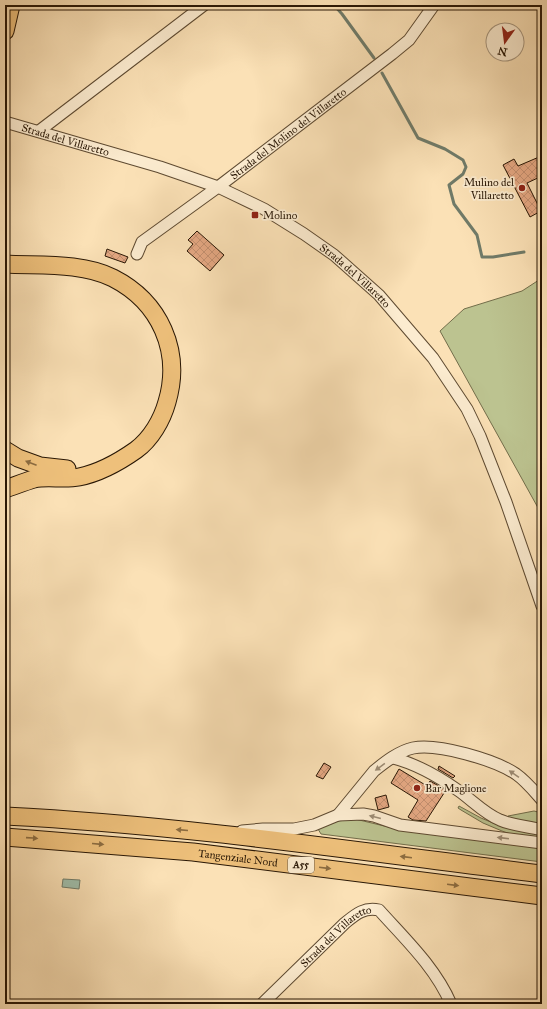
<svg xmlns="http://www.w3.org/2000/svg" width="547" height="1009" font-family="'IM FELL Great Primer',serif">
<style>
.grass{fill:#bcc390;stroke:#726d4a}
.water{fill:#9fbeab;stroke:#707b69}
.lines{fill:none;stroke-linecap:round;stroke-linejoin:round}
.stream{stroke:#707b69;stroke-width:3}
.building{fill:url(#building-cross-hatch);stroke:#291705}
.minor-casing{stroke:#5e4a31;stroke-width:13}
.highway-casing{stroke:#291705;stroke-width:19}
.minor{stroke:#fcecd0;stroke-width:11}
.highway{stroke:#eec07b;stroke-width:17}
.oneway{fill:#8c6c40}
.oneway2{fill:#9d8c75}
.poi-dot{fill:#8f2418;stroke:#fcecd0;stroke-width:1.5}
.labels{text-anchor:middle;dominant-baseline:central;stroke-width:3.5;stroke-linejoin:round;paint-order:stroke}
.shield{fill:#fcecd0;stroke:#685742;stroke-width:1}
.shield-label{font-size:10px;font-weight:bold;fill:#291705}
.street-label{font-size:11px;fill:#291705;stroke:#fcecd0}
.poi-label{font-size:11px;fill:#291705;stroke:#fcecd0;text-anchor:start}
</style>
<defs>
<pattern id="building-cross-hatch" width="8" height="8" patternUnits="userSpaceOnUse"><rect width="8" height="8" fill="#e5a883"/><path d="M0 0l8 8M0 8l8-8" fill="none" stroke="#c49070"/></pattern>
</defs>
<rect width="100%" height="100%" fill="#fbe1b6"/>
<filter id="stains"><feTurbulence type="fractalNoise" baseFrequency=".005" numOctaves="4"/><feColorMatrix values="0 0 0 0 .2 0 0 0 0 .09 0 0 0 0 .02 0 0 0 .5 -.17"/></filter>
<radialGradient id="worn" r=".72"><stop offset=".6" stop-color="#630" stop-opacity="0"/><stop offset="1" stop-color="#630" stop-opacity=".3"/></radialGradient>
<g class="grass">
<path d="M542,278V515L440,331L464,309L522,291Z"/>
<path d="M459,806L481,818L498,825L542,834V839L513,835L502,831L483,823L461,810L458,808Z"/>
<path d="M534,811L542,813V824L508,818V816Z"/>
<path d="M355,819L401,830L542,848V862L321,834L318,829L338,821Z"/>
</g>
<path class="water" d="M63,879L80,880L79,889L62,887Z"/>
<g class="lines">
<g class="stream">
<path d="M334,5L342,14L374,58"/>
<path d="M382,73L418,138L445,149L463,160L466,167L463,174L449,185L454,204L477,235L482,257H493L524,252"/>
</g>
</g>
<g class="building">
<path d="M539,157L542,164V176L527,183L541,211L530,217L503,165L514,159L518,166Z"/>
<path d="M197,231L224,255L210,271L187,251L193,244L188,240Z"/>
<path d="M107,249L128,257L125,263L105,256Z"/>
<path d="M324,763L331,767L323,779L316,776Z"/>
<path d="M439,766L455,776L453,778L438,769Z"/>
<path d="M399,769L427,786L430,781L446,790L426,821L413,820L408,817L418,800L391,783Z"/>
<path d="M386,795L389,807L378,810L375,798Z"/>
</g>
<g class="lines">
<g class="minor-casing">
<g id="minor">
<path id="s1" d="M5,122L160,167L218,187L264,209L304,234L334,255L379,295L433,358L467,409L480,436L506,502L542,606"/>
<path d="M39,131L204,5"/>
<path id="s2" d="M137,254L142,242L218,187L392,54L409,40L434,5"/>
<path d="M393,758C417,764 439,777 459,791C473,801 485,814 500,820C513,826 528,826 542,830"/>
<path d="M338,815L374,771C385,762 399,751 413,748C438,743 495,760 516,774C526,781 534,791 542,800"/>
<path d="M242,831L263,829H294L314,825L338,815L363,814L374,816L400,825L424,828L542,843"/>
<path id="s3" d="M262,1004L345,923C356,914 364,907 379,910C405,939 435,967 451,1004"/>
</g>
</g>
<g class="highway-casing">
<g id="highway">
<path d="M5,31L11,5"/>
<path d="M5,264C38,266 82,262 113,278C160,302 182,351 167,402C162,420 151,439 136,450C119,462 99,473 79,477C64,480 48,476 34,479C24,482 14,486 5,489"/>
<path d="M5,450L18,458L40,466L67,469"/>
<path d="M5,816C185,825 363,852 542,874"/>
<path id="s4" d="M5,837L193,852L542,896"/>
</g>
</g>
<use href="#minor" class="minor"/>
<use href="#highway" class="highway"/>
</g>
<defs><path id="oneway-solid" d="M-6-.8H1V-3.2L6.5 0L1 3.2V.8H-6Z"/></defs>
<g class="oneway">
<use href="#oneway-solid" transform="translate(31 463) rotate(-159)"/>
<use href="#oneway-solid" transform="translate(182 830) rotate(-175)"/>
<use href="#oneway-solid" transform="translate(32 838) rotate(4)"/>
<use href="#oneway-solid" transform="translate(98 844) rotate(5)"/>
<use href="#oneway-solid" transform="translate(406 857) rotate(-173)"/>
<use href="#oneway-solid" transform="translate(325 868) rotate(7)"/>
<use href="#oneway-solid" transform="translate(453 885) rotate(7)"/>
</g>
<g class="oneway2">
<use href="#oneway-solid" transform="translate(380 767) rotate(144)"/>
<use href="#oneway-solid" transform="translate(514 774) rotate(-146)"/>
<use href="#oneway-solid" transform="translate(375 817) rotate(-166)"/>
<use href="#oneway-solid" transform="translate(503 838) rotate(-173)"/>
</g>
<g class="poi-dot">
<circle cx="522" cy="188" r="4"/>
<rect x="251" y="211" width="8" height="8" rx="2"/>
<circle cx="417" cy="788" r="4"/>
</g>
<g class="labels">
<rect class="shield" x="288" y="857" width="26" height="16" rx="3"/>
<g class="shield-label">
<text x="301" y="865">A55</text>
</g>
<g class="street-label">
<text stroke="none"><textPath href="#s2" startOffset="195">Strada del Molino del Villaretto</textPath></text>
<text stroke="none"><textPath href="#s1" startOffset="63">Strada del Villaretto</textPath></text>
<text stroke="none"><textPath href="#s1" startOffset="387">Strada del Villaretto</textPath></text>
<text stroke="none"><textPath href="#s4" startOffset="234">Tangenziale Nord</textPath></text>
<text stroke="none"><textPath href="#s3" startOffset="101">Strada del Villaretto</textPath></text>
</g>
<g class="poi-label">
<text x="514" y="182" text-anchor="end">Mulino del<tspan x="514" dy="13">Villaretto</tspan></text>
<text x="263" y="215">Molino</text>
<text x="425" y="788">Bar Maglione</text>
</g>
</g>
<rect width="547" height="1009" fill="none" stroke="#fbe1b6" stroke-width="20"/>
<rect x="6" y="6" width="535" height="997" fill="none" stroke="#291705" stroke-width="2"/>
<rect x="10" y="10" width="527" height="989" fill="none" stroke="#291705"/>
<g transform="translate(505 42) rotate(194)"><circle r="19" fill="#fcecd0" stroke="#a8977f"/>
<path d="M0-3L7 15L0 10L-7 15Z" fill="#8f2418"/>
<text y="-6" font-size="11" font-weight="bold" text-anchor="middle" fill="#291705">N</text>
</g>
<rect width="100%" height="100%" filter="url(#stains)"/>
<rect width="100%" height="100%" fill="url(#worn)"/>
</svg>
